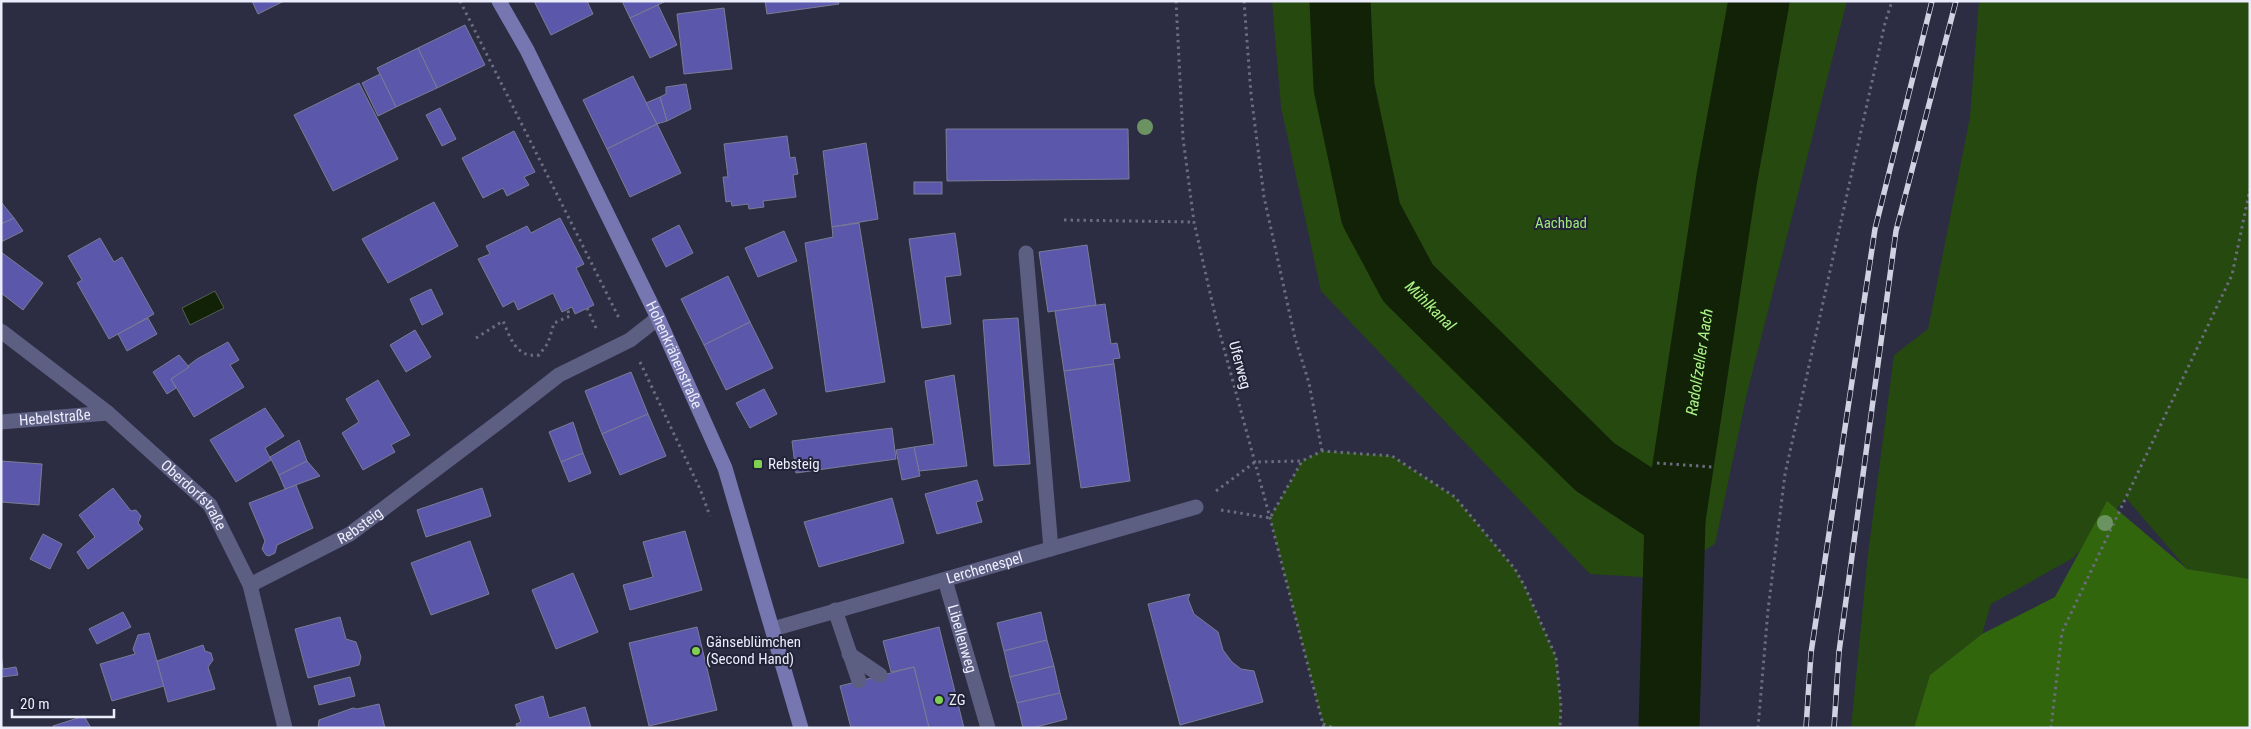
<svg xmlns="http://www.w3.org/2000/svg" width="2251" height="729" font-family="'Roboto Condensed',sans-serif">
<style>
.green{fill:#26490f}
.forest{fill:#32660c}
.water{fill:#112207;stroke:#535f50}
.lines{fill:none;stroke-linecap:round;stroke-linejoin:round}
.river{stroke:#112207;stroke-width:61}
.building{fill:#5b58ab;stroke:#7a7c95}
.path{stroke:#6b6c7f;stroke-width:3;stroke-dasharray:2.5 4;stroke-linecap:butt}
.lane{stroke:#5c5e82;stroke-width:15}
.street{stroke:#5c5e82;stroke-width:15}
.secondary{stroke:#7677b0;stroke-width:15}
.rail-casing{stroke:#d0d1e1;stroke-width:5.5}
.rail{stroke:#222337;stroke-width:4;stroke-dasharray:11;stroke-linecap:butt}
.tree{fill:#6b9361}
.poi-dot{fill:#7fd052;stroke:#222337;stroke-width:2}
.labels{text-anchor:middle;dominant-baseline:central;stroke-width:4;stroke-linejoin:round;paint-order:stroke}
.park-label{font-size:15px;fill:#9fe77a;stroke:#222337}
.street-label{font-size:15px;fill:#ecedfc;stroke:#222337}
.poi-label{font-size:15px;fill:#ecedfc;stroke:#222337;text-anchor:start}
.water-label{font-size:16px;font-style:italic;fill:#acf588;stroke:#222337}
</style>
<rect width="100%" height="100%" fill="#2c2d42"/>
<g class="green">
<path d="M1272,1H1847L1747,393L1715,544L1658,578L1590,574L1321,291L1281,107Z"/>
<path d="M1979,1H2250V579L2187,569L2126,498L2073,558L1991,604L1982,634L1930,675L1914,728H1851L1868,554L1894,355L1928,329L1970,117Z"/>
<path d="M1322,451L1392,456L1455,497L1515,569L1525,587L1556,657L1561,706L1560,728H1324L1270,518L1302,461Z"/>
</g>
<path class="forest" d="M2107,501L2187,569L2250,579V728H1914L1930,675L1982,634L2055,597Z"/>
<path class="water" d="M215,291L224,308L190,325L182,308Z"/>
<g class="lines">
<g class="river">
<path id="s1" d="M1340,1L1344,87L1371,214L1408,283L1595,467L1675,519"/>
<path id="s2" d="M1669,728L1675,519L1727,177L1759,1"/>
</g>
</g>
<g class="building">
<path d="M252,1H284L258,14Z"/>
<path d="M534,1H587L593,14L551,35Z"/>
<path d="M622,1H664V2L630,18Z"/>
<path d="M765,1H838L839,4L767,14Z"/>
<path d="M658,5L677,45L650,58L630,18Z"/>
<path d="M724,8L732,69L684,74L677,14Z"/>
<path d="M465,25L485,65L437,88L418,48Z"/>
<path d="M418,48L437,88L396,107L377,68Z"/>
<path d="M380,74L396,107L378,116L362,83Z"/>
<path d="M633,76L657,124L607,149L583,100Z"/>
<path d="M359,83L398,159L333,191L294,115Z"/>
<path d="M686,84L691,109L667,121L660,97L666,94V87Z"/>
<path d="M660,97L667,121L657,124L646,103Z"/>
<path d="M440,108L456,139L442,146L426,115Z"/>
<path d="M657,124L681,173L630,197L607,149Z"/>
<path d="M946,129H1128L1129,179L947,181Z"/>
<path d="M514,131L535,172L524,177L529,185L507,196L503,188L483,198L462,158Z"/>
<path d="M787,136L790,158L795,157L798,174L793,175L796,197L763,201L764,207L749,209L748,204L732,206L731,201L726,202L723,177H728L724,144Z"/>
<path d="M866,143L878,219L832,227L823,151Z"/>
<rect x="914" y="182" width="28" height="12"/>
<path d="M1,202L14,218L1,224Z"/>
<path d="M434,202L458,246L388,283L362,239Z"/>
<path d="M14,218L23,231L1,242V224Z"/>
<path d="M560,218L584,264L576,268L594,305L575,314L572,307L562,312L553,293L518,310L514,301L503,307L478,259L490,254L486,246L527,226L531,233Z"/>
<path d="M859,223L885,382L826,392L805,243L833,237L832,227Z"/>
<path d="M679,225L693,253L666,267L652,239Z"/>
<path d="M784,231L797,261L758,277L745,248Z"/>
<path d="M955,233L961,275L945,277L951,324L922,328L909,239Z"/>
<path d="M100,238L114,262L122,257L154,314L109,339L77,283L82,280L68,256Z"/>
<path d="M1087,245L1096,305L1048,312L1039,252Z"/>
<path d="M1,252L43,283L23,310L1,293Z"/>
<path d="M728,276L750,322L704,345L681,299Z"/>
<path d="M431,289L443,314L422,325L410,299Z"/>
<path d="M1105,304L1111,344L1117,343L1120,358L1113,359L1114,364L1064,371L1055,311Z"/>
<path d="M148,318L157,334L127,351L118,334Z"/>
<path d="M1018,318L1030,464L994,466L983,320Z"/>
<path d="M750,322L773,368L726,390L704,345Z"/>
<path d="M415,330L431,357L406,372L390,345Z"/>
<path d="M228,342L239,360L230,365L244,387L194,417L171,379L197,359Z"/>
<path d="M179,355L189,367L171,379L176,388L167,394L153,372Z"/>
<path d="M1114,364L1130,481L1081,488L1064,371Z"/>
<path d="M631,372L648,414L602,434L585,391Z"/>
<path d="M954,375L967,466L919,471L914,447L934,444L925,381Z"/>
<path d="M378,380L410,435L391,445L395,452L363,470L342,433L359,422L346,399Z"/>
<path d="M764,389L777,414L750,428L736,403Z"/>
<path d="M265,408L284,436L265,448L271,460L236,482L210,440Z"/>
<path d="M648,414L666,456L620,475L602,434Z"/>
<path d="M573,422L583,453L561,462L549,432Z"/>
<path d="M892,428L896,459L796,473L792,441Z"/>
<path d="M299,440L307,461L279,475L270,457Z"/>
<path d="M914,447L920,476L902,480L896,450Z"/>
<path d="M583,453L591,473L569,482L561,462Z"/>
<path d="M1,461L42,464L39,505L1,502Z"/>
<path d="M307,461L320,476L285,489L279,475Z"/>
<path d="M977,480L983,500L976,502L982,522L937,534L925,494Z"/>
<path d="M296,485L313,528L277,545L275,553L269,556L266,555L262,549L265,541L249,503Z"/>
<path d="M113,488L131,511L136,510L141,516L138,523L143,529L88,569L77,552L95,537L79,515Z"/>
<path d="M482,488L491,516L426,537L417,510Z"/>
<path d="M892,498L904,543L819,567L804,522Z"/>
<path d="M685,531L702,590L630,610L623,585L653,577L643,542Z"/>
<path d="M43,534L62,544L50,569L30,559Z"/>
<path d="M470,541L489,594L431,615L411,563Z"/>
<path d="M573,573L598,632L556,649L532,590Z"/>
<path d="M1190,594L1188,599L1194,614L1218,632L1223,650L1232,662L1241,669L1254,671L1263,702L1180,725L1148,604Z"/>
<path d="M123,612L131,627L97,644L89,629Z"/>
<path d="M1041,612L1047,640L1004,651L997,623Z"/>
<path d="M340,617L346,639L356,642L361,657L359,665L308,678L295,629Z"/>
<path d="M697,627L717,710L649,726L629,643Z"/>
<path d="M939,627L964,728H929L914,667L891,672L883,641Z"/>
<path d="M149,633L164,686L112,701L100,664L135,654L133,649L138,635Z"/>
<path d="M1047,640L1054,666L1010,677L1004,651Z"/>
<path d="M203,645L205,651L211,653L213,660L208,667L215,689L168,702L157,661Z"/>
<path d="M1,653L3,669L16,667L18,675L1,677Z"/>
<path d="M1054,666L1060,693L1017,703L1010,677Z"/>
<path d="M914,667L929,728H851L840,686Z"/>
<path d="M350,677L355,696L319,705L314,686Z"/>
<path d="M1060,693L1067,719L1032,728H1023L1017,703Z"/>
<path d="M543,696L549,718L585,707L591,728H517L516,724L521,722L515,705Z"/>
<path d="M379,704L385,728H318L319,720L353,708L357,709Z"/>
<path d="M84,716L91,728H53V726Z"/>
</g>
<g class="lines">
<g class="path">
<path d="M460,1L619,318"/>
<path d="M1176,1L1183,138L1194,222L1216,319L1270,518L1324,728"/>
<path d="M1244,1L1251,94L1264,197L1295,338L1309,383L1322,451"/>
<path d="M1064,220L1194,222"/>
<path d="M587,308L596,328"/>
<path d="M476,338L503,321C511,339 516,358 539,355L548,343L554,323L570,316L567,309"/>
<path d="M640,362L700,489L710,516"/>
<path d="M1657,463L1712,467"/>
<path d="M1216,491L1255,462L1302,461"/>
<path d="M1221,510L1270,518L1302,461L1322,451L1392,456L1455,497L1515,569L1525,587L1556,657L1561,706L1560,728"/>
<path d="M1323,724L1334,728"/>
<path d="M1758,728L1768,610L1785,474L1885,23L1892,1"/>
<path d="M2051,728L2062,632L2232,275L2250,189"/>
</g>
<g class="lane">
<path d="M1026,253L1051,549"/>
<path d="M835,610L859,681"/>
<path d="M849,654L880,675"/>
</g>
<g class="street">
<path id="s3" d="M1,331L108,413L210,505L250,585L285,728"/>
<path id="s4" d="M1,422L108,413"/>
<path id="s5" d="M945,580L988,728"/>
<path id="s6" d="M250,585L350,534L500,421L559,375L630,340L658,318"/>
<path id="s7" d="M773,629L1196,507"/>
</g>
<path class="secondary" id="s8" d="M499,1L527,50L658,318L725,468L801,728"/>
<g class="rail-casing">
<g id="rail">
<path d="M1806,728L1811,653L1875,229L1932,1"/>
<path d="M1834,728L1839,652L1896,231L1956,1"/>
</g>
</g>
<use href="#rail" class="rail"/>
</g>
<g class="tree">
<circle cx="1145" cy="127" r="8"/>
<circle cx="2105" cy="523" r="8"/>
</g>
<g class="poi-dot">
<rect x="753" y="459" width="10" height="10" rx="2.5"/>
<circle cx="696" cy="651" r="5"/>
<circle cx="939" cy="700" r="5"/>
</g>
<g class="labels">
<g class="park-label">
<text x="1561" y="223">Aachbad</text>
</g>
<g class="street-label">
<text stroke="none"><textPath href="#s8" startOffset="395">Hohenkrähenstraße</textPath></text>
<text transform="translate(1240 365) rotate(75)">Uferweg</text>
<text stroke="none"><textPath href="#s4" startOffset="54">Hebelstraße</textPath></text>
<text stroke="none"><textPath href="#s3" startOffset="254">Oberdorfstraße</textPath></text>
<text stroke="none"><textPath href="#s6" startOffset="125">Rebsteig</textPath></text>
<text stroke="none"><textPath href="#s7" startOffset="220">Lerchenespel</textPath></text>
<text stroke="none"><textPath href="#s5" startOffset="61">Libellenweg</textPath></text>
</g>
<g class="poi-label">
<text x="768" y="464">Rebsteig</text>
<text x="706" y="642">Gänseblümchen<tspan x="706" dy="17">(Second Hand)</tspan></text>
<text x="949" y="700">ZG</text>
</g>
<g class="water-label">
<text stroke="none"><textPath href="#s1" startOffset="326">Mühlkanal</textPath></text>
<text stroke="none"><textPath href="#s2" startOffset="368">Radolfzeller Aach</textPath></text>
</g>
</g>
<rect width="2251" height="729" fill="none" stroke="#ecedfc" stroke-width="5"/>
<path d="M12 709v8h102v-8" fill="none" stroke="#ecedfc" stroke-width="2.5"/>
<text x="20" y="709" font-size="15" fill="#ecedfc" stroke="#222337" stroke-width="4" paint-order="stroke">20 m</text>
</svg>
